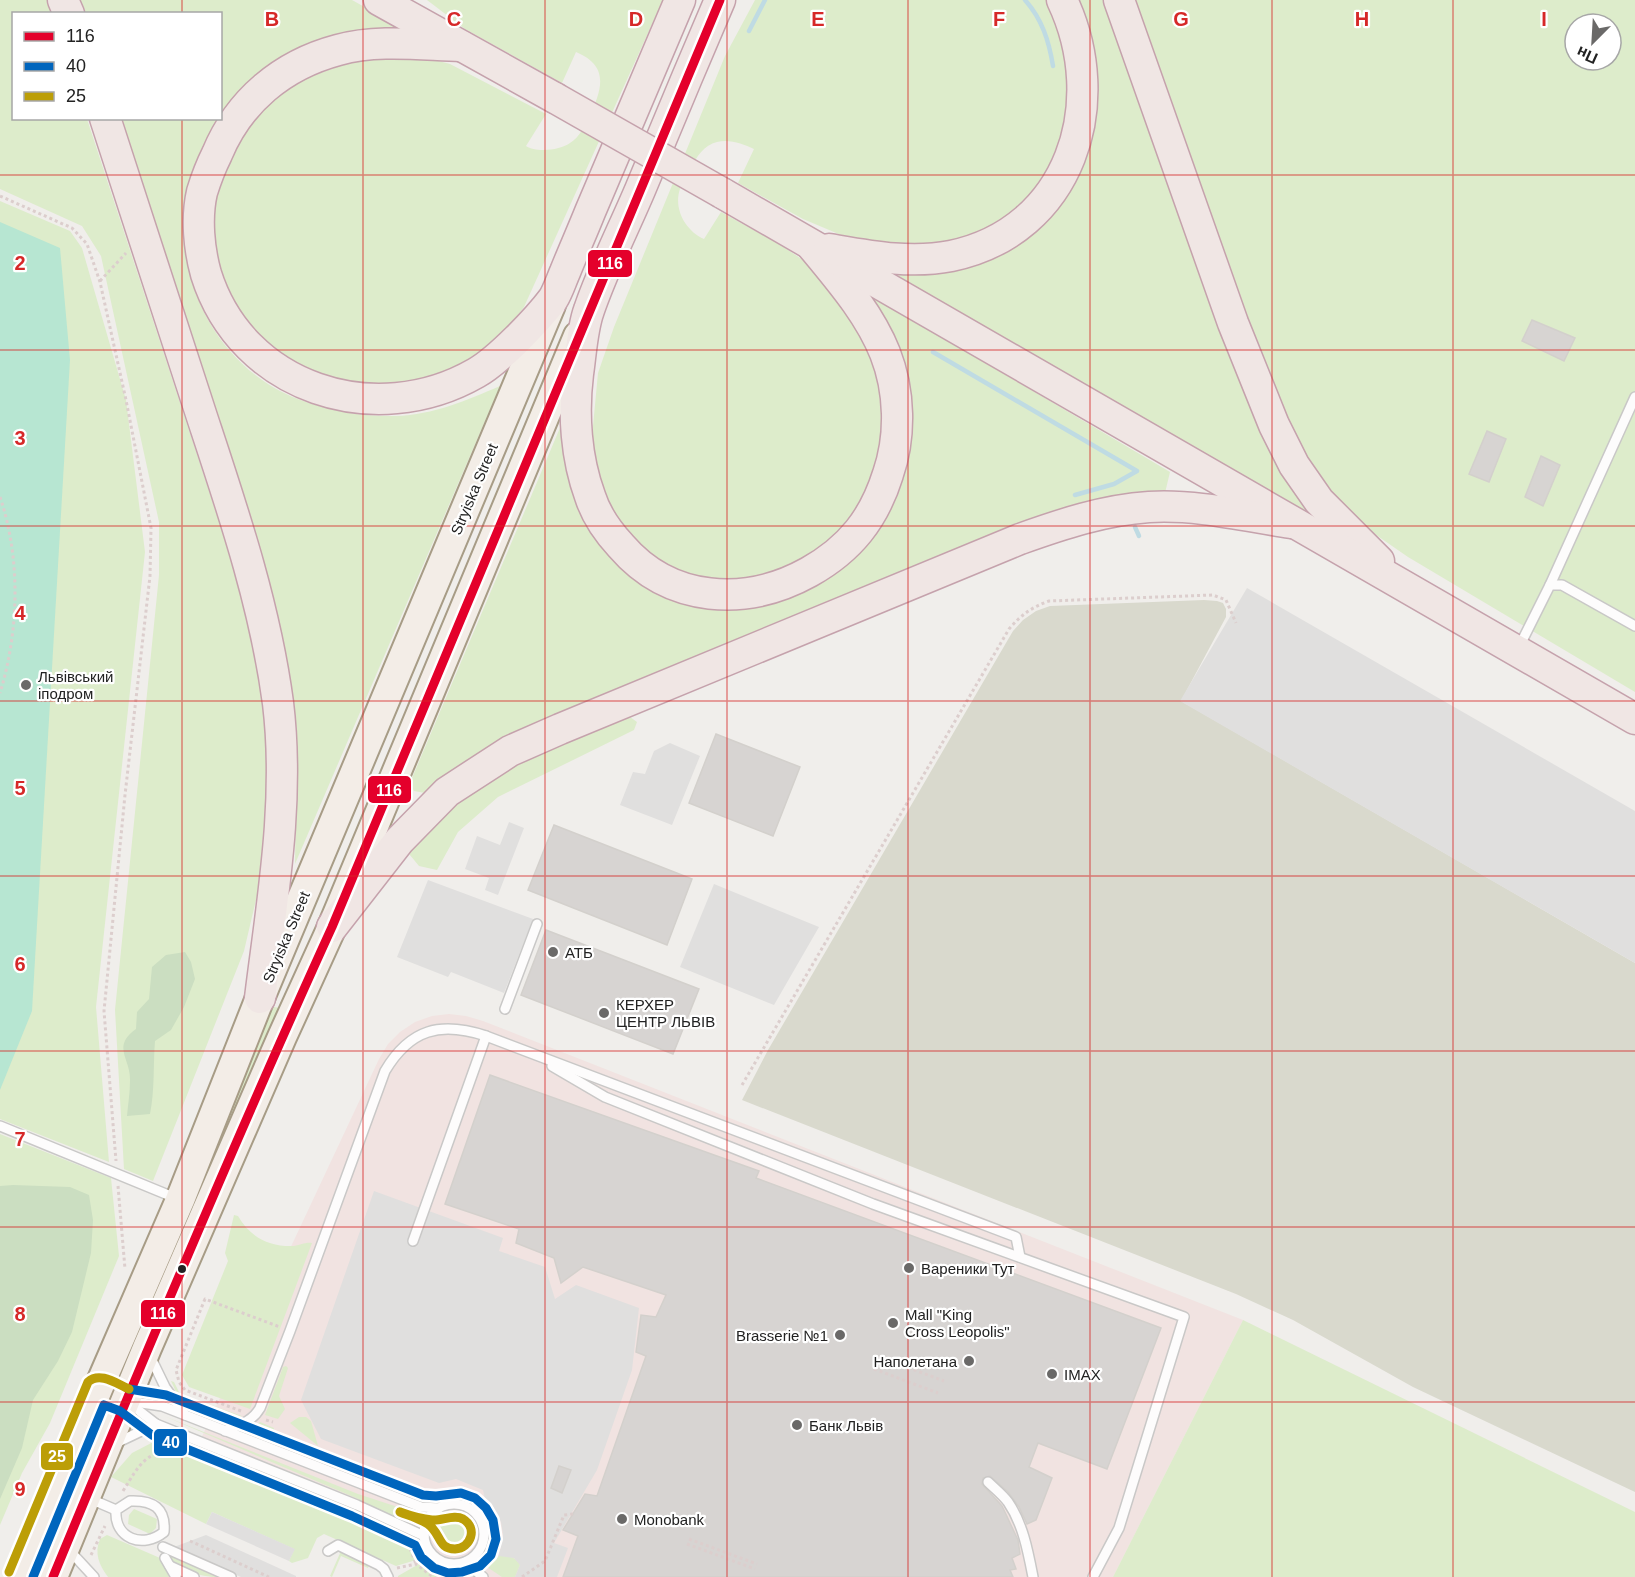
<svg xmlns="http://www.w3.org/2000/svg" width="1635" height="1577" font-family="Arial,sans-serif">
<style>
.commercial{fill:#f1e3e1}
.construction{fill:#d9d9cd}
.grass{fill:#ddeccb;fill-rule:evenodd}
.forest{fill:#cbdec1}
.pitch{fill:#b7e6d2}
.parking{fill:#e0dfde}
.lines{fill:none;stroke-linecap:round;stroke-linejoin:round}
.stream{stroke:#bfdbe3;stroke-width:4.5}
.building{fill:#d7d4d2;stroke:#d3d0cc;stroke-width:1.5}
.service-casing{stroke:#c9c8c7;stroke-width:12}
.primary-casing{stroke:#a79c86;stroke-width:32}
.trunk-casing{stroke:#c5a2ac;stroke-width:33}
.path{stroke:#dccecd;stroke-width:3;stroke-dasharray:3 3;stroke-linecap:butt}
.service{stroke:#fdfcfc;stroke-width:9}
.primary{stroke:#f3ede7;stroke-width:28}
.trunk{stroke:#f0e6e4;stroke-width:30}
.trunk-bridge-casing{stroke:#c5a2ac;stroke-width:33;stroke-linecap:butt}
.trunk-bridge{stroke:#f0e6e4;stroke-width:30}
.bus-1-casing{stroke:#fff;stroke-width:14}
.bus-2-casing{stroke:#fff;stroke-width:14}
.bus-3-casing{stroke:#fff;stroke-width:14}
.bus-1{stroke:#e4002b;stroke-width:9}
.bus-2{stroke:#0065bd;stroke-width:9}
.bus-3{stroke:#bc9e07;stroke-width:9}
.grid{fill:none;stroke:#d62828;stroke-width:1.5;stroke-opacity:0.55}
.poi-dot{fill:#6a6968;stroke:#fff;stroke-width:2}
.bus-dot{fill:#222;stroke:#fff;stroke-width:2}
.labels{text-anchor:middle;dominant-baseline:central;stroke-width:4.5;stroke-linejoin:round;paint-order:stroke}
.street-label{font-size:15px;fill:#222;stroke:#fff}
.poi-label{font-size:15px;fill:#222;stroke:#fff;text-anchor:start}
.grid-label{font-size:20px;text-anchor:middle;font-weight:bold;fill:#d62828;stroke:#fff;stroke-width:4.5;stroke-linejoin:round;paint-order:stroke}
.line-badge{stroke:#fff;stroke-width:2}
.badge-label{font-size:16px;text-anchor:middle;font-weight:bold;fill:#fff}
</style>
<rect width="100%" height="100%" fill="#f0eeeb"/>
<path class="commercial" d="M449,1014L466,1016L483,1021L1243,1320L1113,1577H437L422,1568L411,1552L408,1543L391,1531L197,1447L379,1059L388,1044L400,1032L415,1022L432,1016Z"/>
<path class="construction" d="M1204,600L1217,601L1223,603L1226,609V617L1181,701L1635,963V1492L1413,1387L1293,1320L1236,1294L742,1100L768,1050L1013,631L1023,620L1036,611L1050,606Z"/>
<g class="grass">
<path d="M0,0H49L53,13L14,14V118L87,119L245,601L267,705L269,844L244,951L153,1181L124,1169L115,1010L159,575V522L101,256L82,226L0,189Z"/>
<path d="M78,0H352L406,30C367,35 322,36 287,54C269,64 249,78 238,95C228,110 222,128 214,144C206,159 194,176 190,193C168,275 218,369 298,399C329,411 362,417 396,416C433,415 467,400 500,386L295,864L297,732L286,654L267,576L117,119L220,118V14L82,13Z"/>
<path d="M427,0H663L524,307L509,327L482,355L458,370L397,386L340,384L285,359L244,321L217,274L209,211L239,131L277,96L304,79L361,58L420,56L450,64L546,114L526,146C536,153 561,150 570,143C580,137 584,126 589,117C602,90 610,66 576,52L562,83L465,29Z"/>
<path d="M755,0H1047L1058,22L1072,83L1060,156L1015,218L927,251L860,243L803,219L738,183L754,149C743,144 730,139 717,142C704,145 697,156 691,168C688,174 683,181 680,189C673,209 686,231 704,239L721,212L779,244L803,260L833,288L858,322L885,387L879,474L841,536L781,574L720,583L662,567L636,545L600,491L593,458V426L598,373L614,327L725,56Z"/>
<path d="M1068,0H1112L1330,527L871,264L952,265L1076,164Z"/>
<path d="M1133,0H1635V692L1408,557L1353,519L1305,465L1281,419ZM1575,24H1611V60H1575Z"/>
<path d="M0,201L70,231L82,248L126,400L145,552L96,1007L109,1162L0,1119Z"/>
<path d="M872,296L1170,472L1165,493L425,793L414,791L411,786L412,778L562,423L579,505L599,545L632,577L667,598L713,609L757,607L801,592L908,454L913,411L907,376L896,343Z"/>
<path d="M623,712L637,722L634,730L498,797L458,832L437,870L419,866L405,849L457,798L564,740Z"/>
<path d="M268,1006L280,1008L137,1344L131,1347Z"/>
<path d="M0,1134L111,1178L119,1256L50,1423L22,1473L0,1525Z"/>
<path d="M234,1215L238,1216C250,1237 269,1247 294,1246C301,1245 305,1242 312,1243L250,1409L189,1387L182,1375L228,1261L225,1253Z"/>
<path d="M1243,1320L1635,1512V1577H1113Z"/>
<path d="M286,1366L288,1368L279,1396L285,1409L278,1419L265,1415L283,1367Z"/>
<path d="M171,1381L174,1382L180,1394L242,1416C224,1427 193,1414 180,1398C176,1393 174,1387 171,1381Z"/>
<path d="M164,1416L358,1494L413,1512L409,1525L356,1498Z"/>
<path d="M299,1417H306L311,1421L318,1446L290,1423Z"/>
<path d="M260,1422L274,1428V1443L247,1432Z"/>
<path d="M97,1431L100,1441L43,1577H31L90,1436Z"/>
<path d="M161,1438L184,1442L391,1531L409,1543L416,1560L396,1566L324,1534L317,1538L308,1558L292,1563L289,1561L294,1549L212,1512L206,1524L111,1477L132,1453Z"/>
<path d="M134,1509L157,1519L156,1528L150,1534L128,1524L129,1515Z"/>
<circle cx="452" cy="1535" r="17"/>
<path d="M107,1535L160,1558L169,1577H108C99,1565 94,1553 100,1539Z"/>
<path d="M341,1551L369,1565L368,1568L341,1556L332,1577L330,1576Z"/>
<path d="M167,1554L218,1577C200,1577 178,1570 167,1554Z"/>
<path d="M499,1556C508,1556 516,1556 520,1565L515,1577H502L487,1567Z"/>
<path d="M419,1564L437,1577H398V1576Z"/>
</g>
<g class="forest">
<path d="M185,952L191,962L195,979L184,1007L171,1030L155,1041C153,1066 155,1089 150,1114L127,1116C128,1104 130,1093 130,1081C131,1058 111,1047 136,1029L137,1012L149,999L152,967L166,955Z"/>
<path d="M13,1185L70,1187L89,1195L93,1220L91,1253L72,1332L58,1361L33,1400L22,1448L0,1499V1186Z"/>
</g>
<path class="pitch" d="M0,222L60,248L70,360L32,1011L0,1090Z"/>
<g class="parking">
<path d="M1247,588L1635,811V963L1180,701Z"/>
<path d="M670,743L700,756L672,825L620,805L633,772L645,774L654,751Z"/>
<path d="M509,822L524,828L498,895L485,890L489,878L465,869L477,836L500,845Z"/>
<path d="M428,880L533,919L504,993L451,972L448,977L397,957Z"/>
<path d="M714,884L819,927L774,1005L680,967Z"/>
<path d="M374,1191L503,1238L499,1251L545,1267L555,1299L576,1285L639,1308L632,1370L597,1470L554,1543L568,1548L557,1577H515L520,1565L514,1558L499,1556L503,1534L501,1522L486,1503L483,1490L456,1479L439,1483L321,1439L301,1400Z"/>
<path d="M212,1512L295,1549L289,1561L206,1524Z"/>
<path d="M206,1535L296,1576V1577H241L174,1547Z"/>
</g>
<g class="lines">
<g class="stream">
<path d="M1025,0C1042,19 1049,41 1053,66"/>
<path d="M749,31L765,0"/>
<path d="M933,352L1137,471L1114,484L1075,495"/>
<path d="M1135,527L1139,536"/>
</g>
</g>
<g class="building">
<path d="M1532,320L1575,338L1564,361L1522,341Z"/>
<path d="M1487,431L1506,439L1489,482L1469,474Z"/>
<path d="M1541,456L1560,465L1543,506L1525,497Z"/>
<path d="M716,734L800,767L773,836L689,803Z"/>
<path d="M554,825L692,879L667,945L528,890Z"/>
<path d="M546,930L699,989L673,1054L521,995Z"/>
<path d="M490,1075L759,1171L756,1178L1161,1328L1107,1469L1038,1443L1029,1467L1052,1478L1036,1520L1027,1524L1019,1507L1008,1492L990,1476L983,1478L982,1484L1002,1506L1018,1540L1020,1554L1012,1558L1016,1569L1010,1570L1013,1577H563L578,1536L563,1530L585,1494L597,1496L646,1356L636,1352L641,1315L656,1317L666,1295L583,1267L561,1283L554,1258L516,1243L519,1229L445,1204Z"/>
<path d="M559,1466L571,1470L562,1493L551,1488Z"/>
</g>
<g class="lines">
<g class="service-casing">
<g id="service">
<path d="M1550,585L1635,397"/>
<path d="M1519,647L1550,585H1562L1635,626"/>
<path d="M505,1009L537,924"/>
<path d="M552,1066L605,1097L873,1204L1184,1317L1119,1528L1093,1577"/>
<path d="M0,1126L178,1199"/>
<path d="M413,1241L486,1036"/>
<path d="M150,1356L165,1387L185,1415"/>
<path d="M128,1401L162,1406L421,1507L439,1508"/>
<path d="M129,1403L156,1424L357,1505L424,1536"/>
<path d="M225,1431C239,1425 252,1422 260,1408L290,1331L385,1071C410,1029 440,1021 486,1036L1016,1237L1020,1257"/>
<path d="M114,1444L156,1424"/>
<path d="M988,1482C994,1488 1002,1494 1008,1502C1023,1524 1028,1551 1033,1577"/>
<path d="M88,1498L116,1510"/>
<path d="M130,1501C153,1500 166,1508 164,1532C143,1549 114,1539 116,1510Z"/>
<circle cx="454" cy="1534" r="30"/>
<path d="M163,1547L231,1577"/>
<path d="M69,1550L94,1577"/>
<path d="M328,1551L338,1545L379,1565L384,1569L388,1577"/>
<path d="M165,1558L176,1577"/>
<path d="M465,1562L483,1577"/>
<path d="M170,1566L194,1577"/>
</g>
</g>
<g class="primary-casing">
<g id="primary">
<path d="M20,1577L98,1389L180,1200L260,998L551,305"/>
<path d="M53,1577L147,1348L282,1037L332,927L578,336"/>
</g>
</g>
<g class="trunk-casing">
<g id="trunk">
<path d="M63,0L69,14"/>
<path d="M379,0L555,98"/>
<path d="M720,0C693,63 666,127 640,190C623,230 603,269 589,310C582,329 581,354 578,374C573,414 576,458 590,496C596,515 608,532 621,546C670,603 746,607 809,572C850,549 874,519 888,474C901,436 900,391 885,353C869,313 839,279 812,246"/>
<path d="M1119,0L1233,323L1274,425L1294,465L1319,501L1379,561"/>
<path d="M461,46C421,45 378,39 338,50C282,65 239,101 217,154C211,166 206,179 202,192C196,218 199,249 206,274C242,389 375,431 476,373C498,361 538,319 553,299C558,291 561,281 565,272C573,252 582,232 590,212C620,142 650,71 680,0"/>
<path d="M105,118C138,218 170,318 202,417C233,511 265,605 278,703C290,801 272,901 260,998"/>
<path d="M722,193L1635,719"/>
<path d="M829,249C870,256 910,264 951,256C1071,231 1111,103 1062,0"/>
<path d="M332,927L399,841L447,792L510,751L560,729L1020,539C1062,524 1104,510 1149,507C1196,504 1245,516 1291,523"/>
</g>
</g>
<g class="path">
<path d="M0,196L72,228L87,244L100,282L126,400L151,528L150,576L125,795L104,1011L116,1161"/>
<path d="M100,281L126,253"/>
<path d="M0,497C21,559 19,631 0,693"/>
<path d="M742,1085L1009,629C1021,615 1032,607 1049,601L1213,595L1226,600L1236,623"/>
<path d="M118,1186L125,1269"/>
<path d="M880,1357L944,1381"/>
<path d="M874,1369L938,1393"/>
<path d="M241,1411L185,1390L179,1382L176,1370L205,1299L280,1327"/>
<path d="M266,1420L273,1422"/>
<path d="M123,1491C141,1462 142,1458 174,1445"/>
<path d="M689,1539L757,1564"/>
<path d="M190,1541L269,1577"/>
<path d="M408,1543L416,1564"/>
<path d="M687,1544L755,1569"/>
<path d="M91,1555L105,1526"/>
<path d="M397,1568L416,1564L433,1577"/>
<path d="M522,1577L545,1561L564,1515L573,1514"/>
</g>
<use href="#service" class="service"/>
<use href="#primary" class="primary"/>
<use href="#trunk" class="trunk"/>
<g class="trunk-bridge-casing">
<path id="trunk-bridge" d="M555,98L722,193"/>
</g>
<use href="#trunk-bridge" class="trunk-bridge"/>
<g class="bus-1-casing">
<path id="bus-1" d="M53,1577C143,1359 234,1142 332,927L720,0"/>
</g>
<g class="bus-2-casing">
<path id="bus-2" d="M33,1577L104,1405L120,1411L152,1435L352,1516L415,1545L421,1557L434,1568L448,1573L462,1572L480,1566L491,1555L496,1539L493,1520L486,1508L475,1498L461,1493L436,1496L423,1495L166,1395L129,1389"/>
</g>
<g class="bus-3-casing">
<g id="bus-3">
<path d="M400,1512C411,1516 420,1519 432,1520C442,1521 454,1514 463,1519C478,1528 471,1548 455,1549C440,1549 441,1538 433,1529C427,1520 410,1516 400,1512Z"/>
<path d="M9,1572L88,1382C100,1371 117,1384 129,1389"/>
</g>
</g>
<use href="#bus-1" class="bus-1"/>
<use href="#bus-2" class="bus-2"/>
<use href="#bus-3" class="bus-3"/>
</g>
<path class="grid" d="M182,0V14M363,0V1577M545,0V1577M727,0V1577M908,0V1577M1090,0V1577M1272,0V1577M1453,0V1577M182,118V1577M0,175H1635M0,350H1635M0,526H1635M0,701H1635M0,876H1635M0,1051H1635M0,1227H1635M0,1402H1635"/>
<g class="poi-dot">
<circle cx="26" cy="685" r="6"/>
<circle cx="553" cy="952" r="6"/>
<circle cx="604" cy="1013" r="6"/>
<circle cx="909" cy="1268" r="6"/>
<circle cx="893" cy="1323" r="6"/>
<circle cx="840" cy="1335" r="6"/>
<circle cx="969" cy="1361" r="6"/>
<circle cx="1052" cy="1374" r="6"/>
<circle cx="797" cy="1425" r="6"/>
<circle cx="622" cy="1519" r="6"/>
</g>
<circle class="bus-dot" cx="182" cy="1269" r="5"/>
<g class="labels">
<g class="street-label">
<text transform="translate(474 489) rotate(-67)">Stryiska Street</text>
<text transform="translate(286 937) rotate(-67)">Stryiska Street</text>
</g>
<g class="poi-label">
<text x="38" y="676">Львівський<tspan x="38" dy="17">іподром</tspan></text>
<text x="565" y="952">АТБ</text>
<text x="616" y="1004">КЕРХЕР<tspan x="616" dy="17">ЦЕНТР ЛЬВІВ</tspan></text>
<text x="921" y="1268">Вареники Тут</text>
<text x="905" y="1314">Mall "King<tspan x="905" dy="17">Cross Leopolis"</tspan></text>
<text x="828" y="1335" text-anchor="end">Brasserie №1</text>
<text x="957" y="1361" text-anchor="end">Наполетана</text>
<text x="1064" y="1374">IMAX</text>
<text x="809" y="1425">Банк Львів</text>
<text x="634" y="1519">Monobank</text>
</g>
</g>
<g class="grid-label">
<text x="272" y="26">B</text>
<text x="454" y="26">C</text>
<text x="636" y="26">D</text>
<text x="818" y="26">E</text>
<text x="999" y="26">F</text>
<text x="1181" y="26">G</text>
<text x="1362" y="26">H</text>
<text x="1544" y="26">I</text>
<text x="20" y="270">2</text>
<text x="20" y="445">3</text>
<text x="20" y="620">4</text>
<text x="20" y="795">5</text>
<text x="20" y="971">6</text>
<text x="20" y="1146">7</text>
<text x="20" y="1321">8</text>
<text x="20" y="1496">9</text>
</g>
<g class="line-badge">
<rect x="587" y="249" width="46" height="29" rx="6" fill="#e4002b"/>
<rect x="367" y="775" width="45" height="29" rx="6" fill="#e4002b"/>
<rect x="140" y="1299" width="46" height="29" rx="6" fill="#e4002b"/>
<rect x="153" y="1428" width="35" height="29" rx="6" fill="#0065bd"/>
<rect x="40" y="1442" width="34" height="29" rx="6" fill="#bc9e07"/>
</g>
<g class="badge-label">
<text x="610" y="269">116</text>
<text x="389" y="796">116</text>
<text x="163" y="1319">116</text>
<text x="171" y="1448">40</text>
<text x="57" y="1462">25</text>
</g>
<rect x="12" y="12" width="210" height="108" fill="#ffffff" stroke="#a7a7a7" stroke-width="1.5"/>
<rect x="24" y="32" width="30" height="9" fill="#e4002b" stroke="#a7a7a7" stroke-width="1.5"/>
<text x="66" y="42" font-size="18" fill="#222222">116</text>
<rect x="24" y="62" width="30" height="9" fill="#0065bd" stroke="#a7a7a7" stroke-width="1.5"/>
<text x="66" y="72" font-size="18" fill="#222222">40</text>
<rect x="24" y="92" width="30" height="9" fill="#bc9e07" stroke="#a7a7a7" stroke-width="1.5"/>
<text x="66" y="102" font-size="18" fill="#222222">25</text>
<g transform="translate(1593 42) rotate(204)"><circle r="28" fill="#ffffff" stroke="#a7a7a7" stroke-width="1.5"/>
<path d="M0-4.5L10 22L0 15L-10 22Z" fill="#6a6968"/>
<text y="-9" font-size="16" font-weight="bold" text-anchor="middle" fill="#222222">Пн</text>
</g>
</svg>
